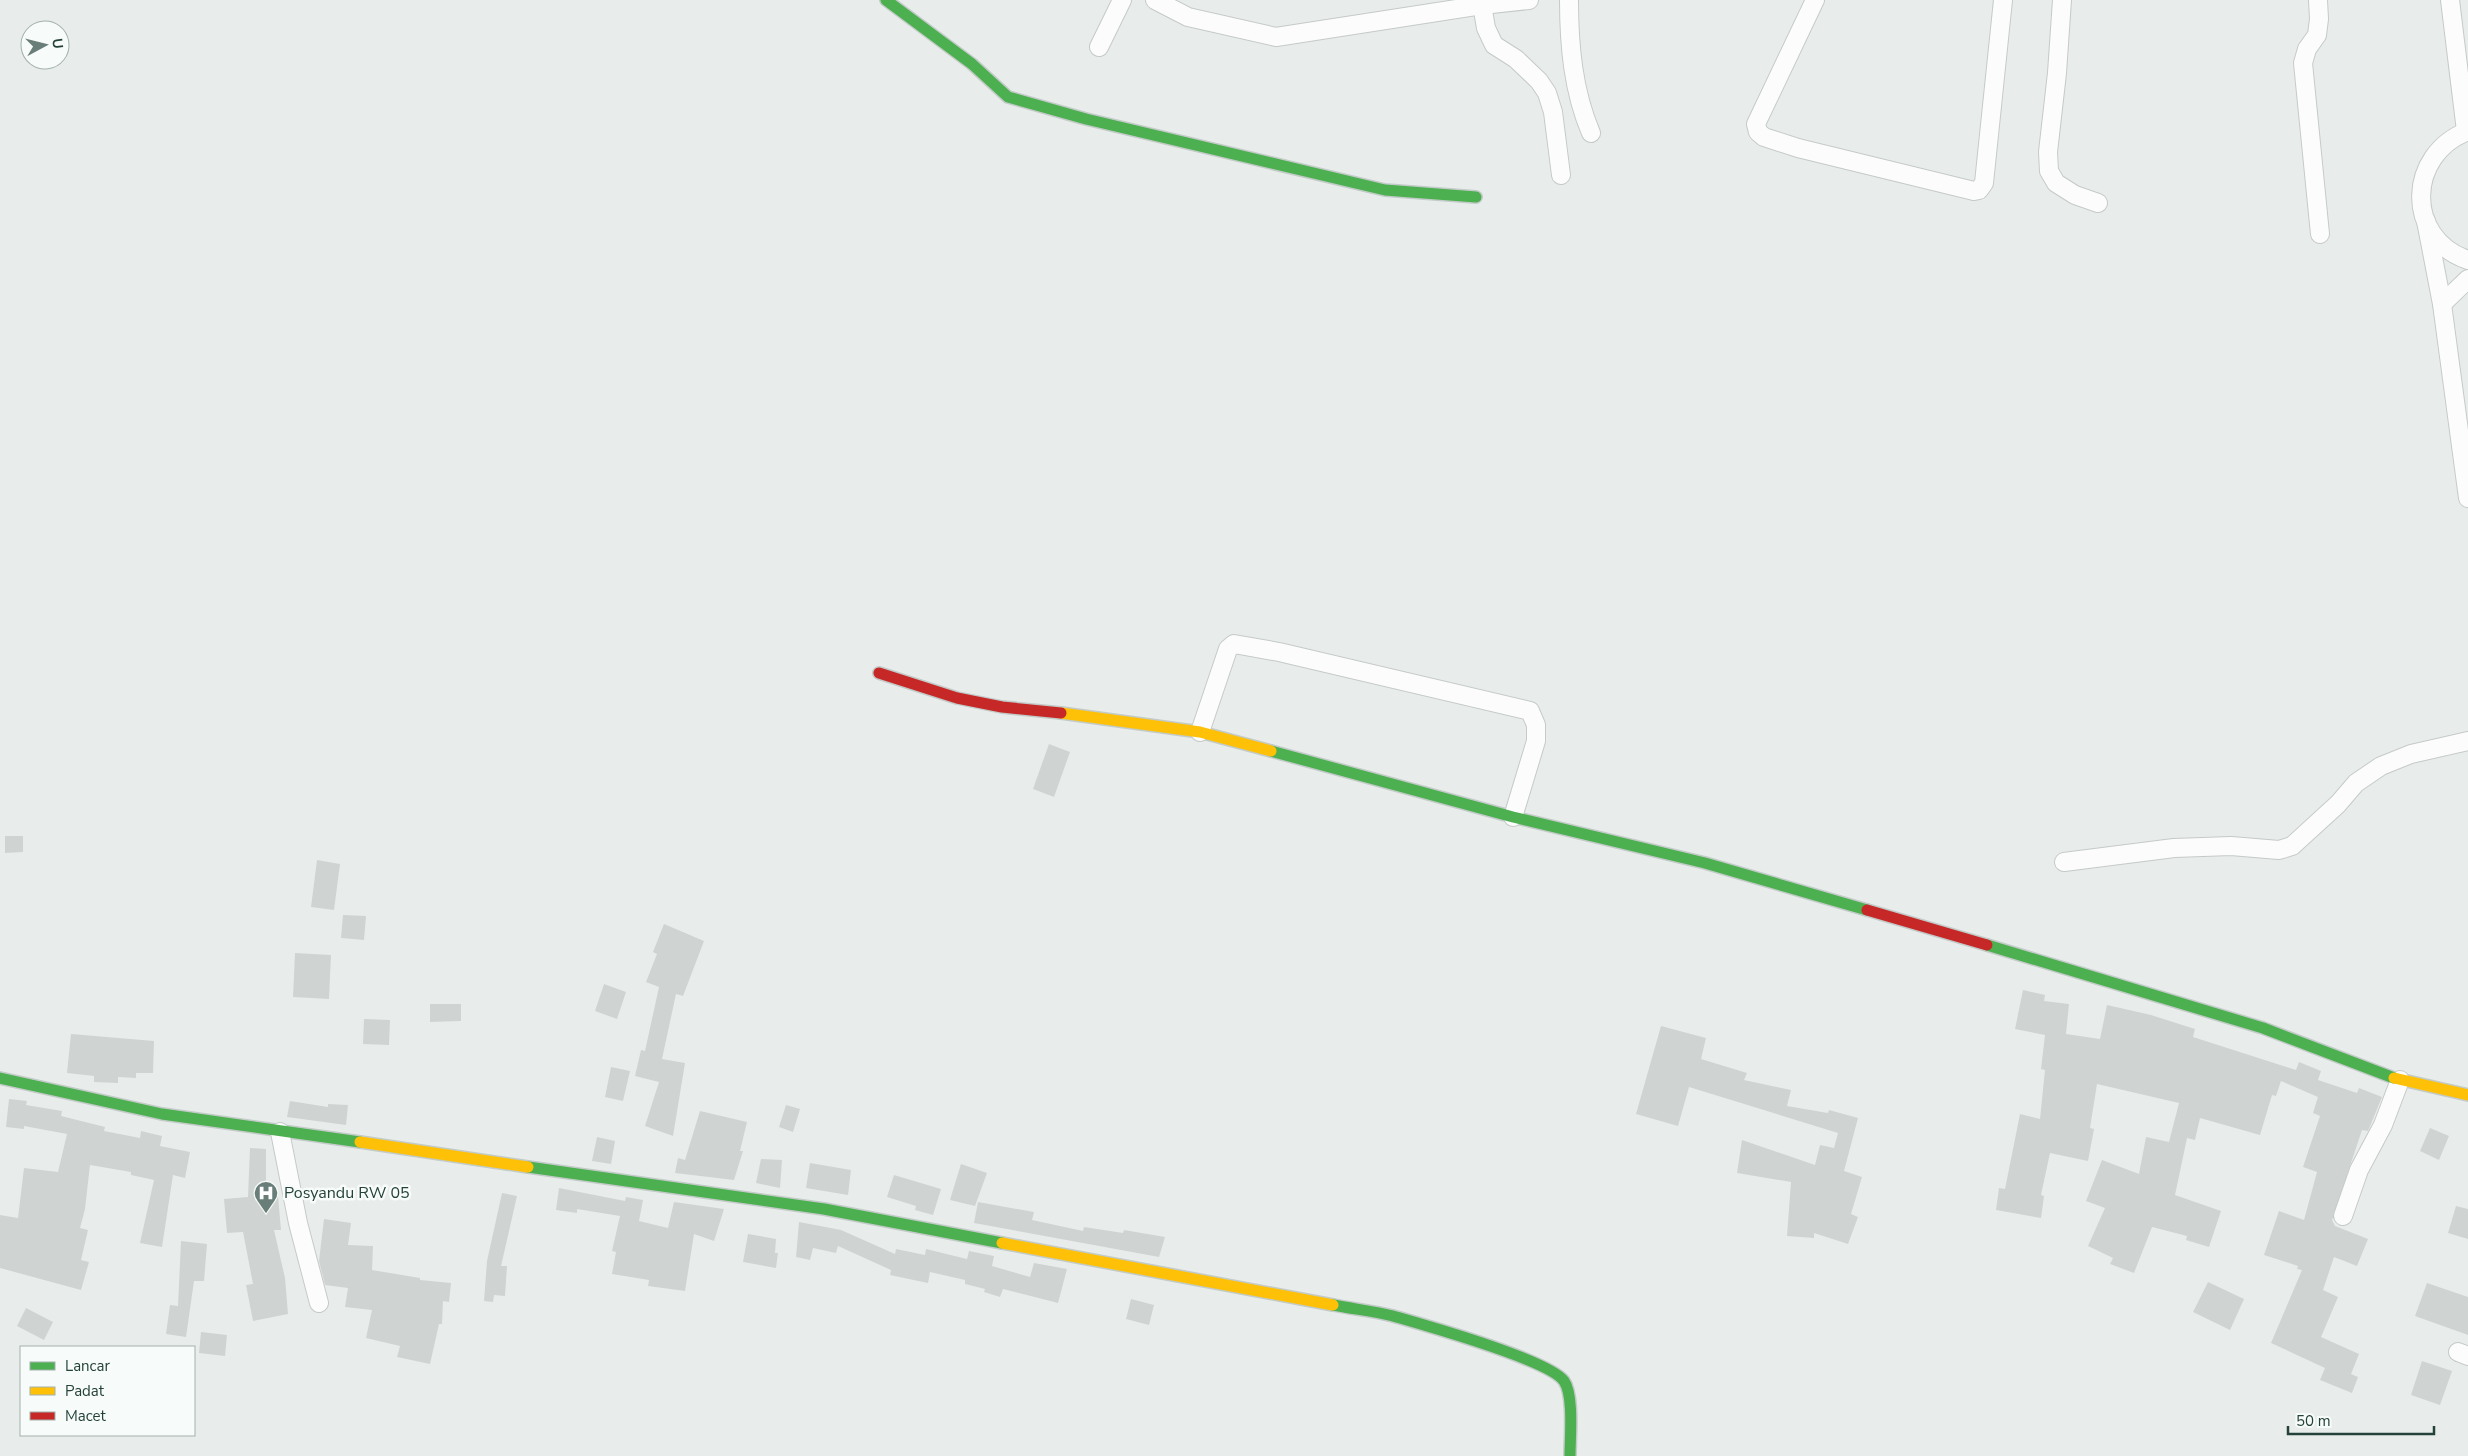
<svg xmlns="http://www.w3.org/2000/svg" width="2468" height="1456" font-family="'Nunito Sans',sans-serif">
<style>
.building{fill:#cfd4d2}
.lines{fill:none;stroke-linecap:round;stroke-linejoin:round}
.street-casing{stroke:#c5cac8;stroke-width:20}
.fast-casing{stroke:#c3cbc8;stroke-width:14}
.slow-casing{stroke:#c3cbc8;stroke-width:14}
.jam-casing{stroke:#c3cbc8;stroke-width:14}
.street{stroke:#fcfcfc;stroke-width:18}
.fast{stroke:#4caf50;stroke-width:11}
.slow{stroke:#ffc107;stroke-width:11}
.jam{stroke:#c62828;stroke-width:11}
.labels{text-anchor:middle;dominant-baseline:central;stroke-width:5;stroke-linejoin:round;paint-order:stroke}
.poi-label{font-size:16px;fill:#24423a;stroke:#f7fbf9;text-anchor:start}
</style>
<rect width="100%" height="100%" fill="#e8edeb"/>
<g class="building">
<path d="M1049,744L1070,752L1054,797L1033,789Z"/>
<path d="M5,836H23V852L5,853Z"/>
<path d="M317,860L340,864L334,910L311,907Z"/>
<path d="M343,915L366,916L364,940L341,938Z"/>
<path d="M664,924L704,941L683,996L676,994L662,1059L685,1063L673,1136L645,1126L659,1082L635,1076L641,1050L645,1051L659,987L646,982L657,954L653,952Z"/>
<path d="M295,953L331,955L329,999L293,997Z"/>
<path d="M604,984L626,992L617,1019L595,1011Z"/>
<path d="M2023,990L2045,995L2044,1001L2069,1004L2066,1034L2100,1039L2107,1005L2151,1015L2195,1029L2193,1037L2296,1070L2299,1062L2321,1071L2318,1080L2357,1093L2359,1088L2382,1097L2368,1131L2362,1130L2332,1220L2335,1226L2368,1239L2357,1266L2334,1257L2323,1290L2338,1297L2321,1337L2359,1354L2351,1374L2358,1377L2352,1393L2320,1380L2325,1368L2271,1343L2302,1270L2297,1269L2298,1266L2264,1255L2279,1211L2304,1220L2317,1172L2303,1167L2320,1116L2313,1113L2318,1097L2281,1081L2276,1096L2272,1095L2260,1135L2200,1118L2195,1140L2187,1138L2175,1195L2221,1211L2209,1247L2186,1240L2187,1236L2152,1227L2134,1273L2110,1264L2113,1258L2088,1246L2105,1208L2086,1201L2102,1160L2139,1174L2146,1137L2169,1142L2179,1103L2097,1084L2090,1128L2094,1129L2088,1161L2050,1153L2041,1195L2044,1196L2041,1218L1996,1210L1999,1188L2005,1189L2020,1114L2040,1119L2045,1070L2041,1069L2045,1035L2015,1029Z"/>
<path d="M430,1004H461V1021L430,1022Z"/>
<path d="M364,1019L390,1020L389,1045L363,1044Z"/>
<path d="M1661,1026L1706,1038L1701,1059L1747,1073L1744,1080L1791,1090L1787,1106L1828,1113L1829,1110L1858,1118L1844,1171L1862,1177L1851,1214L1858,1217L1848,1244L1814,1233V1238L1787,1236L1791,1182L1737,1173L1742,1140L1815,1165L1820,1145L1834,1148L1838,1133L1689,1087L1678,1126L1636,1114Z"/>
<path d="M71,1034L154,1041L153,1073H136V1078L118,1077V1083L94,1082V1076L67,1073Z"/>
<path d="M611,1067L630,1071L623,1101L605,1097Z"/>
<path d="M9,1099L27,1101L26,1105L62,1111L61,1116L105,1127L104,1131L140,1138L141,1131L162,1136L160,1146L190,1152L185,1178L173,1175L162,1247L140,1243L154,1180L131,1175V1172L90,1165L85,1209L80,1228L88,1230L81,1260L89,1262L81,1290L0,1268V1215L18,1218L24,1168L58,1172L67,1134L24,1126V1129L6,1127Z"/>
<path d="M290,1101L328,1107V1104L348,1105L346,1125L287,1117Z"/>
<path d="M786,1105L800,1109L793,1132L779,1127Z"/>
<path d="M700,1111L747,1122L740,1151H743L734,1180L675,1173L678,1158L685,1160Z"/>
<path d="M2430,1128L2449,1136L2439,1160L2420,1151Z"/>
<path d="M597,1137L615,1141L611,1164L592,1161Z"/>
<path d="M250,1148L266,1149V1197L278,1196L281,1230H274L285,1278L288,1314L253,1321L246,1285L253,1284L243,1232L227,1233L224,1199L248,1197Z"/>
<path d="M761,1159L782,1160L780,1188L756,1183Z"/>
<path d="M810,1163L851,1170L848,1195L806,1188Z"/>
<path d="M961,1164L987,1173L975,1206L950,1200Z"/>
<path d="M894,1175L941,1189L933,1215L915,1210L916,1206L887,1197Z"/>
<path d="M559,1188L625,1201L626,1197L643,1200L639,1221L668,1228L674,1202L724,1209L714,1241L694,1234L685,1291L648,1286L649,1280L612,1274L616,1252L612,1251L620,1216L577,1209V1213L556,1210Z"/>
<path d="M502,1193L517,1196L501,1266H507L505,1296L494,1295L493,1302L484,1301L487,1261Z"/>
<path d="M978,1202L1034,1212L1032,1220L1083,1231L1084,1227L1123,1233L1124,1230L1165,1237L1159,1257L974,1223Z"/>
<path d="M2456,1206L2468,1209V1239L2448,1233Z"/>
<path d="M324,1219L351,1223L348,1245L373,1246L372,1270L420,1278V1280L451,1283L449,1302L443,1301L442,1324H439L430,1364L397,1357L400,1346L366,1338L372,1310L345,1307L348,1288L325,1285L319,1261Z"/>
<path d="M799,1222L841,1230L895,1254L896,1249L925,1255L926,1249L967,1259L969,1251L994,1256L992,1266L1030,1277L1034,1263L1067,1269L1058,1303L1003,1289L1000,1297L984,1292L985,1289L965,1284V1280L930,1272L928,1283L890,1275L891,1270L838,1246L836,1253L813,1248L810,1260L796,1257Z"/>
<path d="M748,1234L776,1239L775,1253H778L776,1268L743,1262Z"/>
<path d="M181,1241L207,1244L204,1281H194L186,1337L166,1334L170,1305L178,1306Z"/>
<path d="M2208,1282L2244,1299L2230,1330L2193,1312Z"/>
<path d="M2427,1283L2468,1297V1335L2415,1316Z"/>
<path d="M1131,1299L1154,1305L1149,1325L1126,1319Z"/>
<path d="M26,1308L53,1322L44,1340L17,1326Z"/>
<path d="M201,1332L227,1335L225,1356L199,1353Z"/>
<path d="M2422,1361L2452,1371L2440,1405L2411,1395Z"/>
</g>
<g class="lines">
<g class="street-casing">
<g id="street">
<path d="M1155,0L1188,17L1276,37L1482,5L1529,0"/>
<path d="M1569,0C1569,45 1573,91 1591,133"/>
<path d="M1815,0L1756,124L1758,132L1764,137L1798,148L1974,191L1979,190L1984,183L2003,0"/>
<path d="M2062,0L2057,73L2048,152L2049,171L2056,183L2075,195L2098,203"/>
<path d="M2318,0L2319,19L2317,35L2307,49L2303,63L2320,234"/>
<path d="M2450,0L2466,131"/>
<path d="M1482,5L1486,28L1494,45L1516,59L1539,81L1547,93L1553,112L1561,175"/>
<path d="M1099,47L1122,0"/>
<path d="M2468,131C2407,154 2404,238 2468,260"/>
<path d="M2426,221L2442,304L2468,498"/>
<path d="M2442,304L2468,279"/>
<path d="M1200,732L1228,649L1234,644L1279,652L1530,711L1536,725V741L1513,817"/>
<path d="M2064,862L2174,848L2231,846L2279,850L2292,846L2338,804L2356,783L2381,766L2411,754L2468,741"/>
<path d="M280,1132L298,1223L319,1303"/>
<path d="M2343,1216L2359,1170L2383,1125L2400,1080"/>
<path d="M2458,1352L2468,1356"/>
</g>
</g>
<g class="fast-casing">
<g id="fast">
<path d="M886,0L972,64L1008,97L1086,119L1385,190L1476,197"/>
<path d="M1271,751L1513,817L1705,863L1867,910"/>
<path d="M1987,945L2263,1028L2394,1078"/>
<path d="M0,1078L162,1114L360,1142"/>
<path d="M528,1167L824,1209L1002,1243"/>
<path d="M1333,1305C1353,1309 1374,1311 1393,1316C1424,1325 1549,1360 1564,1381C1574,1395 1570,1438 1570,1456"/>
</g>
</g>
<g class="slow-casing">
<g id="slow">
<path d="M1061,713L1200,732L1271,751"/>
<path d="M2394,1078L2468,1095"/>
<path d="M360,1142L528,1167"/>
<path d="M1002,1243L1333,1305"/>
</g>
</g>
<g class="jam-casing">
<g id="jam">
<path d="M879,673L957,698L1002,707L1061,713"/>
<path d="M1867,910L1987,945"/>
</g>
</g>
<use href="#street" class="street"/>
<use href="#fast" class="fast"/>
<use href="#slow" class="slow"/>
<use href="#jam" class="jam"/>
</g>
<defs>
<g id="hospital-pin" transform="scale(1.25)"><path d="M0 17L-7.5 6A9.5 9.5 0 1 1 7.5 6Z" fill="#697e78" stroke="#f7fbf9"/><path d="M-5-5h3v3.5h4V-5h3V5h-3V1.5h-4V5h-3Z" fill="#fff"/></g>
</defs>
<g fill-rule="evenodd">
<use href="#hospital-pin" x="266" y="1193"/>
</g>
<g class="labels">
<g class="poi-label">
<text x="284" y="1193">Posyandu RW 05</text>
</g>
</g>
<rect x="20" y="1346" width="175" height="90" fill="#f7fbf9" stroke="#a3b1ad"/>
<rect x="30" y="1362" width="25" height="8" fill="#4caf50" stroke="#a3b1ad"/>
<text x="65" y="1371" font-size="15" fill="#24423a">Lancar</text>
<rect x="30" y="1387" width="25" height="8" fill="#ffc107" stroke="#a3b1ad"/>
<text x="65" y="1396" font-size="15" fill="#24423a">Padat</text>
<rect x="30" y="1412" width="25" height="8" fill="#c62828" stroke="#a3b1ad"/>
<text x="65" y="1421" font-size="15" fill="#24423a">Macet</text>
<g transform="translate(45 45) rotate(83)"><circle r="24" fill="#f7fbf9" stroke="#a3b1ad"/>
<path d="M0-4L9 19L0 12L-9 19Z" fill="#697e78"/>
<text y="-8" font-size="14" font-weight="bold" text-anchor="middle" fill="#24423a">U</text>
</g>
<path d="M2288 1426v8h146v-8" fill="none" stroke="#24423a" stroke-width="2.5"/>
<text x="2296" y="1426" font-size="15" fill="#24423a" stroke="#f7fbf9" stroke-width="4" paint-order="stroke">50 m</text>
</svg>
